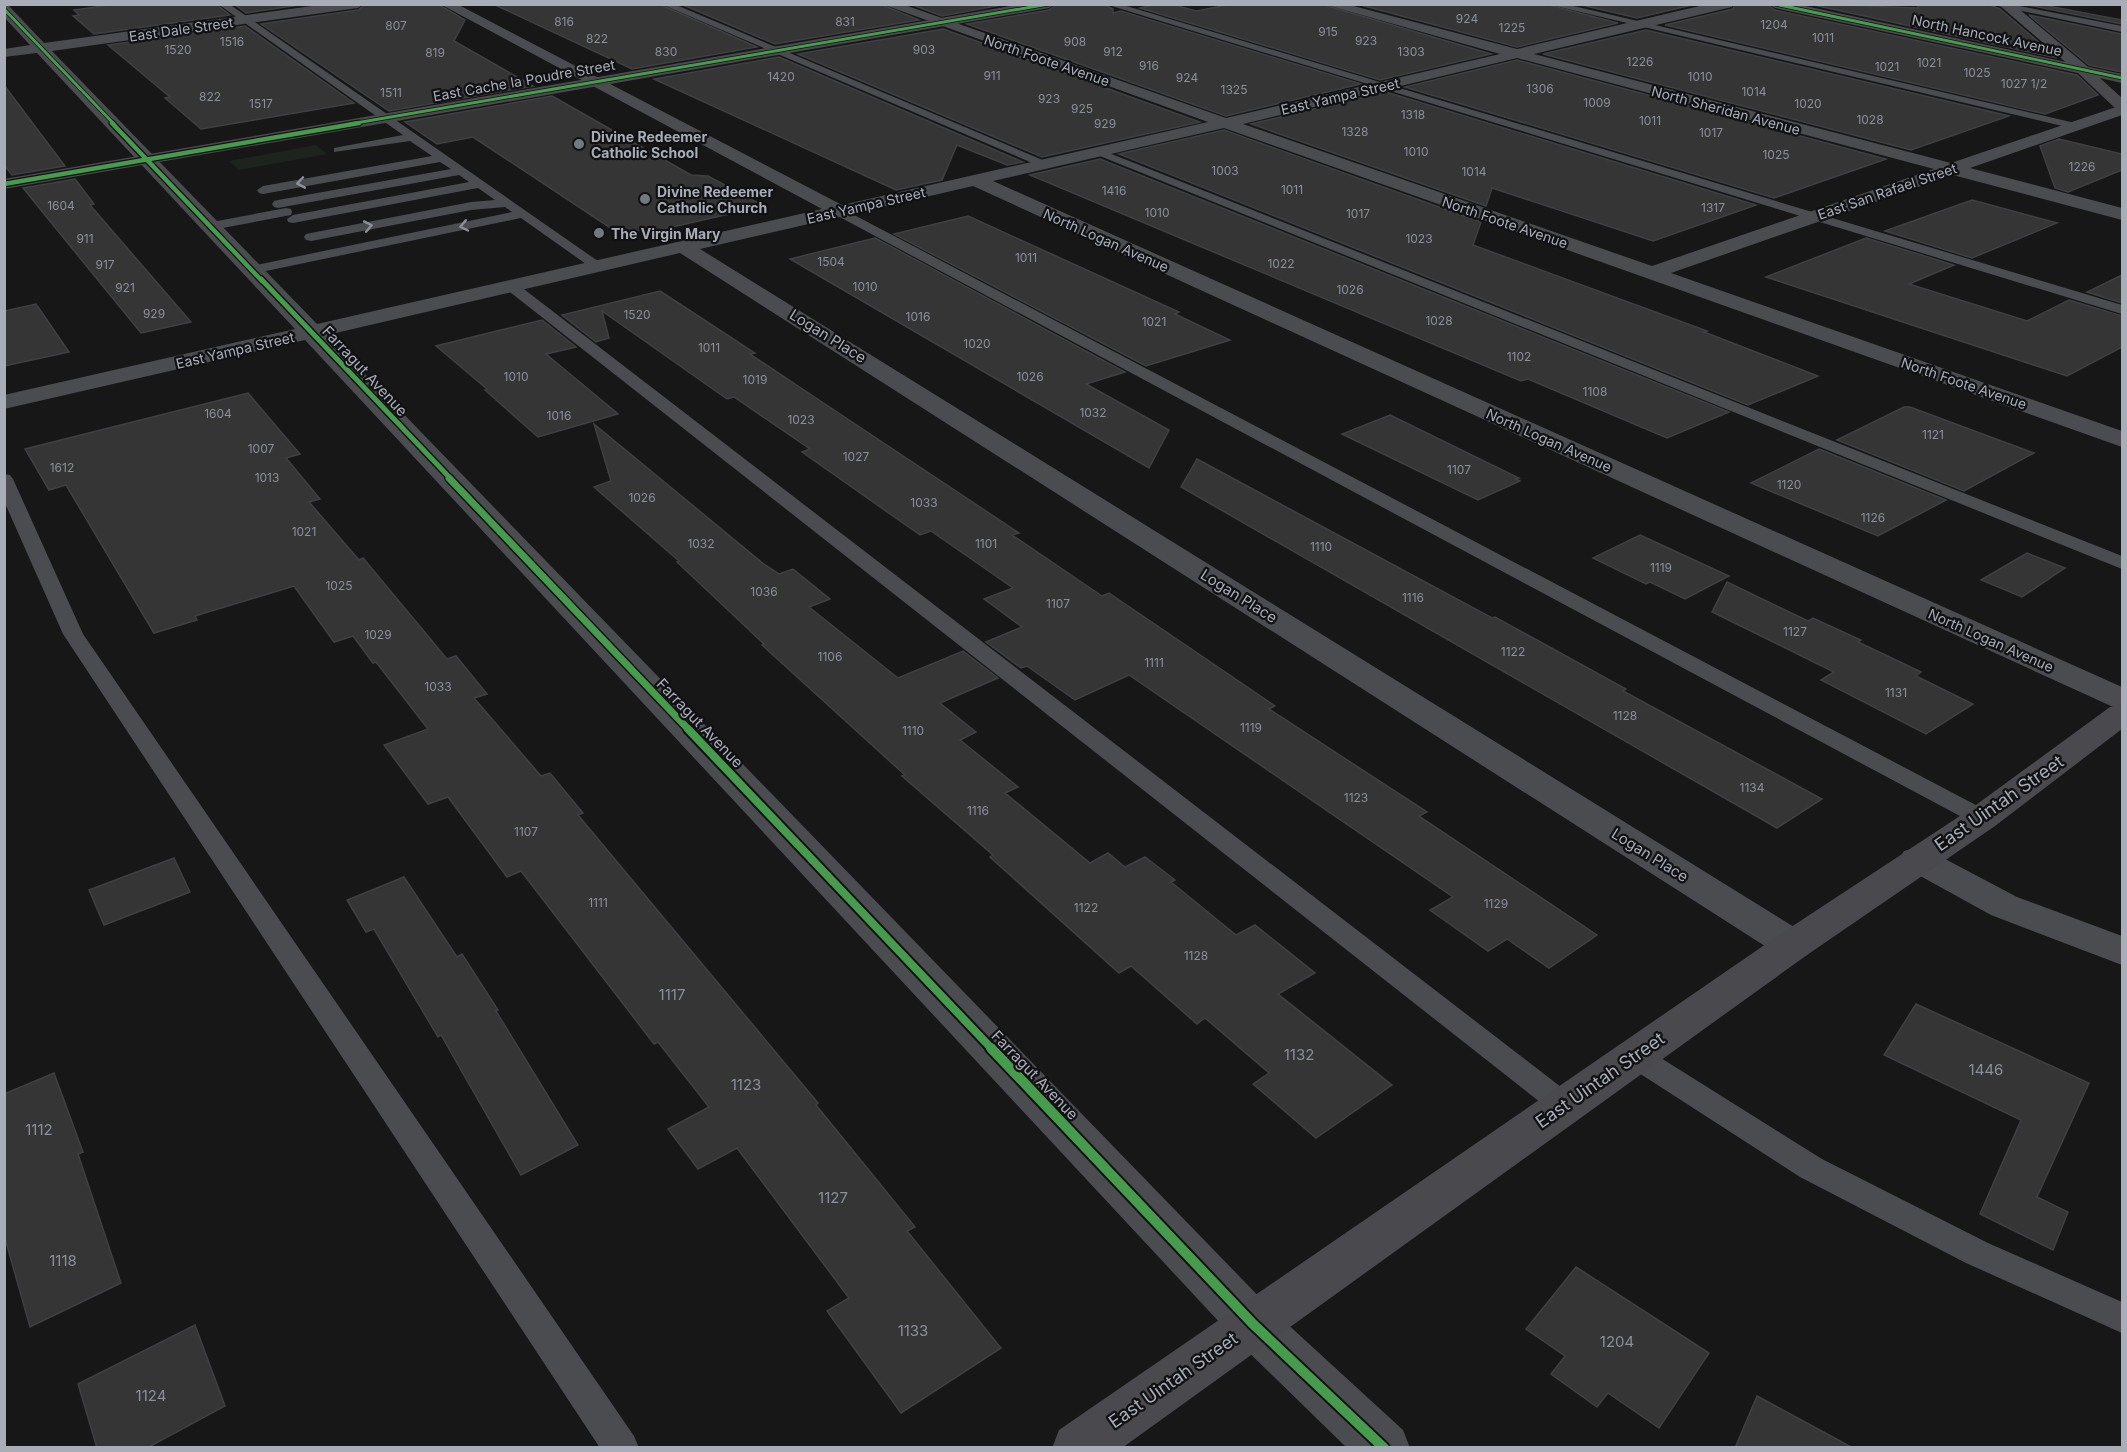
<svg xmlns="http://www.w3.org/2000/svg" width="2127" height="1452" font-family="Inter,sans-serif">
<style>
.green{fill:#1d241e}
.building{fill:#353536;stroke:#3f4043;stroke-width:1.5}
.lines{fill:none;stroke-linecap:round;stroke-linejoin:round}
.lane{fill:#4b4c50;fill-rule:evenodd}
.street{fill:#4b4c50;fill-rule:evenodd}
.secondary{fill:#4a4a4e;fill-rule:evenodd}
.cycleway-far5-casing{stroke:#111113;stroke-width:4.5}
.cycleway-far4-casing{stroke:#111113;stroke-width:7}
.cycleway-far3-casing{stroke:#111113;stroke-width:8}
.cycleway-far2-casing{stroke:#111113;stroke-width:10}
.cycleway-far1-casing{stroke:#111113;stroke-width:12}
.cycleway-casing{stroke:#111113;stroke-width:14}
.cycleway-far5{stroke:#469c4c;stroke-width:3}
.cycleway-far4{stroke:#469c4c;stroke-width:4.5}
.cycleway-far3{stroke:#469c4c;stroke-width:5}
.cycleway-far2{stroke:#469c4c;stroke-width:7}
.cycleway-far1{stroke:#469c4c;stroke-width:8}
.cycleway{stroke:#469c4c;stroke-width:10}
.oneway{stroke:#8c9099}
.poi-dot{fill:#757880;stroke:#111113;stroke-width:2}
.labels{text-anchor:middle;dominant-baseline:central;stroke-width:4.5;stroke-linejoin:round;paint-order:stroke}
.number-label{font-size:12px;fill:#8b8f98}
.far-street-label{font-size:14px;fill:#a8adb8;stroke:#111113}
.far-poi-label{font-size:14px;font-weight:bold;fill:#a8adb8;stroke:#111113;text-anchor:start}
.street-label{font-size:15px;fill:#a8adb8;stroke:#111113}
.near-number-label{font-size:15px;fill:#8b8f98}
.near-street-label{font-size:18px;fill:#a8adb8;stroke:#111113}
</style>
<rect width="100%" height="100%" fill="#171717"/>
<path class="green" d="M316,145L327,154L239,170L229,161Z"/>
<g class="building">
<path d="M117,4H216L230,15L94,34L73,16L79,15L74,10Z"/>
<path d="M234,4H306L246,13Z"/>
<path d="M366,4H438L465,20L454,41L533,86L389,111L261,24L358,10Z"/>
<path d="M493,4H659L757,47L632,69Z"/>
<path d="M681,4H880L919,20L775,44Z"/>
<path d="M910,4H1007L942,16Z"/>
<path d="M1057,4H1103L1113,9V13L1121,11L1361,84L1226,116L967,24L1049,10Z"/>
<path d="M1157,4H1171L1196,11L1233,4H1321L1491,54L1380,80L1140,8Z"/>
<path d="M1357,4H1545L1618,23L1517,47Z"/>
<path d="M1577,4H1696L1637,18Z"/>
<path d="M1735,4H1767L1775,10L2077,75L2098,95L2045,114L1665,25L1733,9Z"/>
<path d="M1809,4L1918,8V4H1987L2000,9L2057,58Z"/>
<path d="M2023,4H2038L2122,20V24Z"/>
<path d="M2029,15L2122,34V72L2089,65Z"/>
<path d="M245,26L354,103L201,129L165,98L170,97L108,45Z"/>
<path d="M943,29L1200,122L1042,157L798,54Z"/>
<path d="M1646,30L2009,116L1911,150L1543,54Z"/>
<path d="M779,57L1023,162L1007,165L957,145L942,180L896,190L654,79Z"/>
<path d="M1517,60L1886,159L1774,198L1405,87Z"/>
<path d="M4,85L49,145L65,166L12,175L4,165Z"/>
<path d="M1386,92L1756,205L1653,241L1492,188L1486,206L1251,124Z"/>
<path d="M552,96L691,175L708,176L764,206L655,231L612,229L473,137L437,144L405,122Z"/>
<path d="M1224,130L1481,222L1473,245L1707,331L1704,332L1818,376L1748,405L1119,154Z"/>
<path d="M2059,139L2122,154V170L2068,192L2055,188L2040,146Z"/>
<path d="M1100,159L1729,412L1667,438L1528,379L1521,381L1030,175Z"/>
<path d="M75,179L94,204L90,205L191,322L141,333L23,188Z"/>
<path d="M1972,200L2057,223L1972,258L1885,231Z"/>
<path d="M968,216L1179,312L1175,314L1230,340L1146,366L894,234Z"/>
<path d="M875,238L1125,372L1086,384L1169,430L1149,468L790,259Z"/>
<path d="M1866,238L1954,265L1909,284L2027,321L2069,300L2122,316V347L2067,376L1766,277Z"/>
<path d="M2122,275V303L2087,292Z"/>
<path d="M660,291L755,353L750,354L804,390L1019,533L1012,535L1102,596L1109,593L1275,706L1269,709L1427,812L1419,816L1597,935L1549,968L1507,939L1488,951L1430,910L1453,897L1129,675L1075,700L1027,666L1021,668L986,642L1022,627L984,599L1013,588L931,531L920,535L802,452L810,449L734,397L727,399L602,311L609,338L596,342L562,315Z"/>
<path d="M36,304L69,352L4,366V311Z"/>
<path d="M542,320L576,347L546,354L618,414L538,437L485,390L487,389L436,346Z"/>
<path d="M248,393L300,454L286,458L320,499L309,502L359,560L363,558L447,659L456,656L487,694L474,698L541,776L550,773L583,813L578,815L818,1103L816,1105L915,1227L907,1231L1001,1348L901,1413L827,1311L849,1298L737,1148L698,1169L668,1129L709,1107L658,1042L654,1044L521,871L507,877L448,797L428,804L384,745L428,729L376,662L373,663L353,636L334,642L294,586L195,616L197,620L154,633L66,485L49,490L25,449Z"/>
<path d="M1904,407H1910L2034,453L1964,491L1837,440Z"/>
<path d="M1390,415L1519,478L1516,479L1520,481L1478,500L1342,434Z"/>
<path d="M594,424L765,565L779,574L793,569L830,599L809,607L898,678L963,651L998,678L940,703L976,732L960,740L1018,787L1005,793L1090,863L1108,853L1125,867L1145,857L1175,880L1171,882L1236,935L1255,925L1315,973L1278,994L1392,1085L1316,1138L1253,1084L1269,1073L1205,1018L1197,1024L1131,966L1119,973L990,857L993,855L902,776L905,775L762,645L764,644L677,562L679,561L594,487L611,481Z"/>
<path d="M1819,449L1946,500L1878,536L1751,483Z"/>
<path d="M1197,459L1492,618L1495,617L1626,689L1623,691L1822,799L1777,828L1181,487Z"/>
<path d="M1640,535L1729,576L1685,599L1650,582L1646,584L1593,558Z"/>
<path d="M2027,553L2065,568L2022,597L1981,580Z"/>
<path d="M1727,582L1808,621L1813,618L1861,640L1858,642L1921,672L1916,676L1973,704L1926,734L1821,680L1834,672L1712,612Z"/>
<path d="M174,858L190,892L104,925L89,890Z"/>
<path d="M404,877L457,957L462,954L498,1010L496,1011L578,1145L521,1175L441,1035L438,1037L374,929L366,932L347,900Z"/>
<path d="M1916,1004L2089,1083L2037,1197L2068,1212L2053,1250L1980,1214L2021,1120L1884,1055Z"/>
<path d="M54,1073L83,1152L78,1154L121,1283L30,1327L4,1235V1094Z"/>
<path d="M1576,1267L1709,1353L1659,1428L1608,1393L1597,1407L1551,1374L1565,1356L1526,1329Z"/>
<path d="M195,1325L225,1406L147,1448H97L78,1384Z"/>
<path d="M1757,1396L1853,1448H1735Z"/>
</g>
<g class="lines">
<g class="lane">
<path d="M218,4H229L605,266L603,269H593L521,218L251,274L246,273L244,270L246,267L251,266L512,212L505,207L471,210L311,241L306,240L304,237L306,234L311,233L471,202L495,200L478,188L293,223L288,222L287,219L293,215L469,182L459,175L278,208L274,207L272,204L274,201L278,200L451,169L440,162L263,194L259,193L257,190L263,186L432,156L410,141L334,152V148L403,135Z"/>
<path d="M661,4H674L1052,164L1050,167H1042Z"/>
<path d="M1105,4H1120L2122,305V314Z"/>
<path d="M1547,4H1565L2075,123L2081,126L2075,129Z"/>
<path d="M1989,4H2009L2122,26V32Z"/>
<path d="M1099,149L2122,556V569L1095,154L1093,152Z"/>
<path d="M839,207L1991,813L1994,818L1991,823L1982,826L1973,823L834,214L833,211Z"/>
<path d="M286,208L291,209L292,212L291,215L212,230L205,226L212,222Z"/>
<path d="M511,282L516,283L1574,1097L1579,1105L1574,1113L1564,1116L1554,1113L506,289L504,286Z"/>
<path d="M4,474L10,475L13,479L83,634L634,1436L639,1448H600L63,634L4,501Z"/>
<path d="M1635,1045L1645,1048L1822,1159L1988,1243L2122,1302V1333L1966,1263L1800,1177L1625,1064L1621,1056L1625,1048Z"/>
</g>
<g class="street">
<path d="M326,4H364L358,8L52,51L317,324L822,209L440,4H457L842,205L1208,122L882,4H902L1226,118L1500,54L1323,4H1346L1517,49L1708,4H1733L1732,7L1534,54L1951,163L2122,105V115L1970,168L2122,208V220L1953,175L1671,273L2122,431V447L1224,128L993,181L2122,687V709L2111,706L973,186L700,249L1807,935L1813,945L1807,955L1793,959L1779,955L680,253L327,335L1271,1309L1403,1430L1410,1448H1347L1235,1339L305,340L4,409V395L295,329L37,53L4,57V49L30,45L4,17V5L9,6L44,43ZM1517,58L1934,169L1652,266L1243,124Z"/>
<path d="M1998,4H2013L2087,66L2089,69L2087,72H2077Z"/>
<path d="M1917,847L1930,851L2017,897L2122,936V965L1991,915L1904,867L1899,859L1904,851Z"/>
</g>
<g class="secondary">
<path d="M1023,4H1055L1049,8L4,189V179Z"/>
<path d="M1769,4H1796L2122,74V83L2100,78L2122,98V111L2116,109L2078,73L1775,8Z"/>
<path d="M2122,704V729L1995,826L1807,955L1122,1448H1052L1059,1430L1779,935L1969,810L2110,707Z"/>
</g>
<g class="cycleway-far5-casing">
<g id="cycleway-far5">
<path d="M1775,4L2122,78"/>
<path d="M4,9L114,124"/>
<path d="M350,124L1049,4"/>
</g>
</g>
<g class="cycleway-far4-casing">
<g id="cycleway-far4">
<path d="M112,123L262,281"/>
<path d="M4,184L359,123"/>
</g>
</g>
<g class="cycleway-far3-casing">
<path id="cycleway-far3" d="M261,279L451,479"/>
</g>
<g class="cycleway-far2-casing">
<path id="cycleway-far2" d="M449,478L690,731"/>
</g>
<g class="cycleway-far1-casing">
<path id="cycleway-far1" d="M688,729L992,1049"/>
</g>
<g class="cycleway-casing">
<path id="cycleway" d="M991,1048L1253,1324L1384,1448"/>
</g>
<use href="#cycleway-far5" class="cycleway-far5"/>
<use href="#cycleway-far4" class="cycleway-far4"/>
<use href="#cycleway-far3" class="cycleway-far3"/>
<use href="#cycleway-far2" class="cycleway-far2"/>
<use href="#cycleway-far1" class="cycleway-far1"/>
<use href="#cycleway" class="cycleway"/>
</g>
<defs><path id="oneway-chevron" d="M-2-3.5L2.5 0L-2 3.5" fill="none" stroke-width="1.6" stroke-linecap="round" stroke-linejoin="round" transform="scale(1.5)"/></defs>
<g class="oneway">
<use href="#oneway-chevron" transform="translate(301 183) rotate(170)"/>
<use href="#oneway-chevron" transform="translate(368 226) rotate(-11)"/>
<use href="#oneway-chevron" transform="translate(464 226) rotate(168)"/>
</g>
<g class="poi-dot">
<circle cx="579" cy="144" r="6"/>
<circle cx="645" cy="199" r="6"/>
<circle cx="599" cy="233" r="6"/>
</g>
<g class="labels">
<g class="number-label">
<text x="1467" y="18">924</text>
<text x="564" y="21">816</text>
<text x="845" y="21">831</text>
<text x="1774" y="24">1204</text>
<text x="396" y="25">807</text>
<text x="1512" y="27">1225</text>
<text x="1328" y="31">915</text>
<text x="1823" y="37">1011</text>
<text x="597" y="38">822</text>
<text x="1366" y="40">923</text>
<text x="232" y="41">1516</text>
<text x="1075" y="41">908</text>
<text x="178" y="49">1520</text>
<text x="924" y="49">903</text>
<text x="666" y="51">830</text>
<text x="1113" y="51">912</text>
<text x="1411" y="51">1303</text>
<text x="435" y="52">819</text>
<text x="1640" y="61">1226</text>
<text x="1929" y="62">1021</text>
<text x="1149" y="65">916</text>
<text x="1887" y="66">1021</text>
<text x="1977" y="72">1025</text>
<text x="992" y="75">911</text>
<text x="781" y="76">1420</text>
<text x="1700" y="76">1010</text>
<text x="1187" y="77">924</text>
<text x="2024" y="83">1027 1/2</text>
<text x="1540" y="88">1306</text>
<text x="1234" y="89">1325</text>
<text x="1754" y="91">1014</text>
<text x="391" y="92">1511</text>
<text x="210" y="96">822</text>
<text x="1049" y="98">923</text>
<text x="1597" y="102">1009</text>
<text x="261" y="103">1517</text>
<text x="1808" y="103">1020</text>
<text x="1082" y="108">925</text>
<text x="1413" y="114">1318</text>
<text x="1870" y="119">1028</text>
<text x="1650" y="120">1011</text>
<text x="1105" y="123">929</text>
<text x="1355" y="131">1328</text>
<text x="1711" y="132">1017</text>
<text x="1416" y="151">1010</text>
<text x="1776" y="154">1025</text>
<text x="2082" y="166">1226</text>
<text x="1225" y="170">1003</text>
<text x="1474" y="171">1014</text>
<text x="1292" y="189">1011</text>
<text x="1114" y="190">1416</text>
<text x="61" y="205">1604</text>
<text x="1713" y="207">1317</text>
<text x="1157" y="212">1010</text>
<text x="1358" y="213">1017</text>
<text x="85" y="238">911</text>
<text x="1419" y="238">1023</text>
<text x="1026" y="257">1011</text>
<text x="831" y="261">1504</text>
<text x="1281" y="263">1022</text>
<text x="105" y="264">917</text>
<text x="865" y="286">1010</text>
<text x="125" y="287">921</text>
<text x="1350" y="289">1026</text>
<text x="154" y="313">929</text>
<text x="637" y="314">1520</text>
<text x="918" y="316">1016</text>
<text x="1439" y="320">1028</text>
<text x="1154" y="321">1021</text>
<text x="977" y="343">1020</text>
<text x="709" y="347">1011</text>
<text x="1519" y="356">1102</text>
<text x="516" y="376">1010</text>
<text x="1030" y="376">1026</text>
<text x="755" y="379">1019</text>
<text x="1595" y="391">1108</text>
<text x="1093" y="412">1032</text>
<text x="218" y="413">1604</text>
<text x="559" y="415">1016</text>
<text x="801" y="419">1023</text>
<text x="1933" y="434">1121</text>
<text x="261" y="448">1007</text>
<text x="856" y="456">1027</text>
<text x="62" y="467">1612</text>
<text x="1459" y="469">1107</text>
<text x="267" y="477">1013</text>
<text x="1789" y="484">1120</text>
<text x="642" y="497">1026</text>
<text x="924" y="502">1033</text>
<text x="1873" y="517">1126</text>
<text x="304" y="531">1021</text>
<text x="701" y="543">1032</text>
<text x="986" y="543">1101</text>
<text x="1321" y="546">1110</text>
<text x="1661" y="567">1119</text>
<text x="339" y="585">1025</text>
<text x="764" y="591">1036</text>
<text x="1413" y="597">1116</text>
<text x="1058" y="603">1107</text>
<text x="1795" y="631">1127</text>
<text x="378" y="634">1029</text>
<text x="1513" y="651">1122</text>
<text x="830" y="656">1106</text>
<text x="1154" y="662">1111</text>
<text x="438" y="686">1033</text>
<text x="1896" y="692">1131</text>
<text x="1625" y="715">1128</text>
<text x="1251" y="727">1119</text>
<text x="913" y="730">1110</text>
<text x="1752" y="787">1134</text>
<text x="1356" y="797">1123</text>
<text x="978" y="810">1116</text>
<text x="526" y="831">1107</text>
<text x="598" y="902">1111</text>
<text x="1496" y="903">1129</text>
<text x="1086" y="907">1122</text>
<text x="1196" y="955">1128</text>
</g>
<g class="far-street-label">
<text transform="translate(181 29) rotate(-8)">East Dale Street</text>
<text transform="translate(1987 35) rotate(12)">North Hancock Avenue</text>
<text transform="translate(1047 60) rotate(19)">North Foote Avenue</text>
<text transform="translate(524 80) rotate(-10)">East Cache la Poudre Street</text>
<text transform="translate(1340 96) rotate(-13)">East Yampa Street</text>
<text transform="translate(1726 110) rotate(15)">North Sheridan Avenue</text>
<text transform="translate(1887 191) rotate(-19)">East San Rafael Street</text>
<text transform="translate(866 205) rotate(-13)">East Yampa Street</text>
<text transform="translate(1505 222) rotate(19)">North Foote Avenue</text>
<text transform="translate(1106 240) rotate(24)">North Logan Avenue</text>
<text transform="translate(235 350) rotate(-13)">East Yampa Street</text>
<text transform="translate(1964 383) rotate(19)">North Foote Avenue</text>
<text transform="translate(1549 440) rotate(24)">North Logan Avenue</text>
<text transform="translate(1991 640) rotate(24)">North Logan Avenue</text>
</g>
<g class="far-poi-label">
<text x="591" y="136">Divine Redeemer<tspan x="591" dy="16">Catholic School</tspan></text>
<text x="657" y="191">Divine Redeemer<tspan x="657" dy="16">Catholic Church</tspan></text>
<text x="611" y="233">The Virgin Mary</text>
</g>
<g class="street-label">
<text transform="translate(828 336) rotate(32)">Logan Place</text>
<text transform="translate(365 371) rotate(47)">Farragut Avenue</text>
<text transform="translate(1239 596) rotate(32)">Logan Place</text>
<text transform="translate(700 723) rotate(46)">Farragut Avenue</text>
<text transform="translate(1650 855) rotate(32)">Logan Place</text>
<text transform="translate(1035 1075) rotate(46)">Farragut Avenue</text>
</g>
<g class="near-number-label">
<text x="672" y="994">1117</text>
<text x="1299" y="1054">1132</text>
<text x="1986" y="1069">1446</text>
<text x="746" y="1084">1123</text>
<text x="39" y="1129">1112</text>
<text x="833" y="1197">1127</text>
<text x="63" y="1260">1118</text>
<text x="913" y="1330">1133</text>
<text x="1617" y="1341">1204</text>
<text x="151" y="1395">1124</text>
</g>
<g class="near-street-label">
<text transform="translate(1999 803) rotate(-35)">East Uintah Street</text>
<text transform="translate(1600 1080) rotate(-35)">East Uintah Street</text>
<text transform="translate(1173 1380) rotate(-35)">East Uintah Street</text>
</g>
</g>
<rect width="2127" height="1452" fill="none" stroke="#a8adb8" stroke-width="12"/>
</svg>
